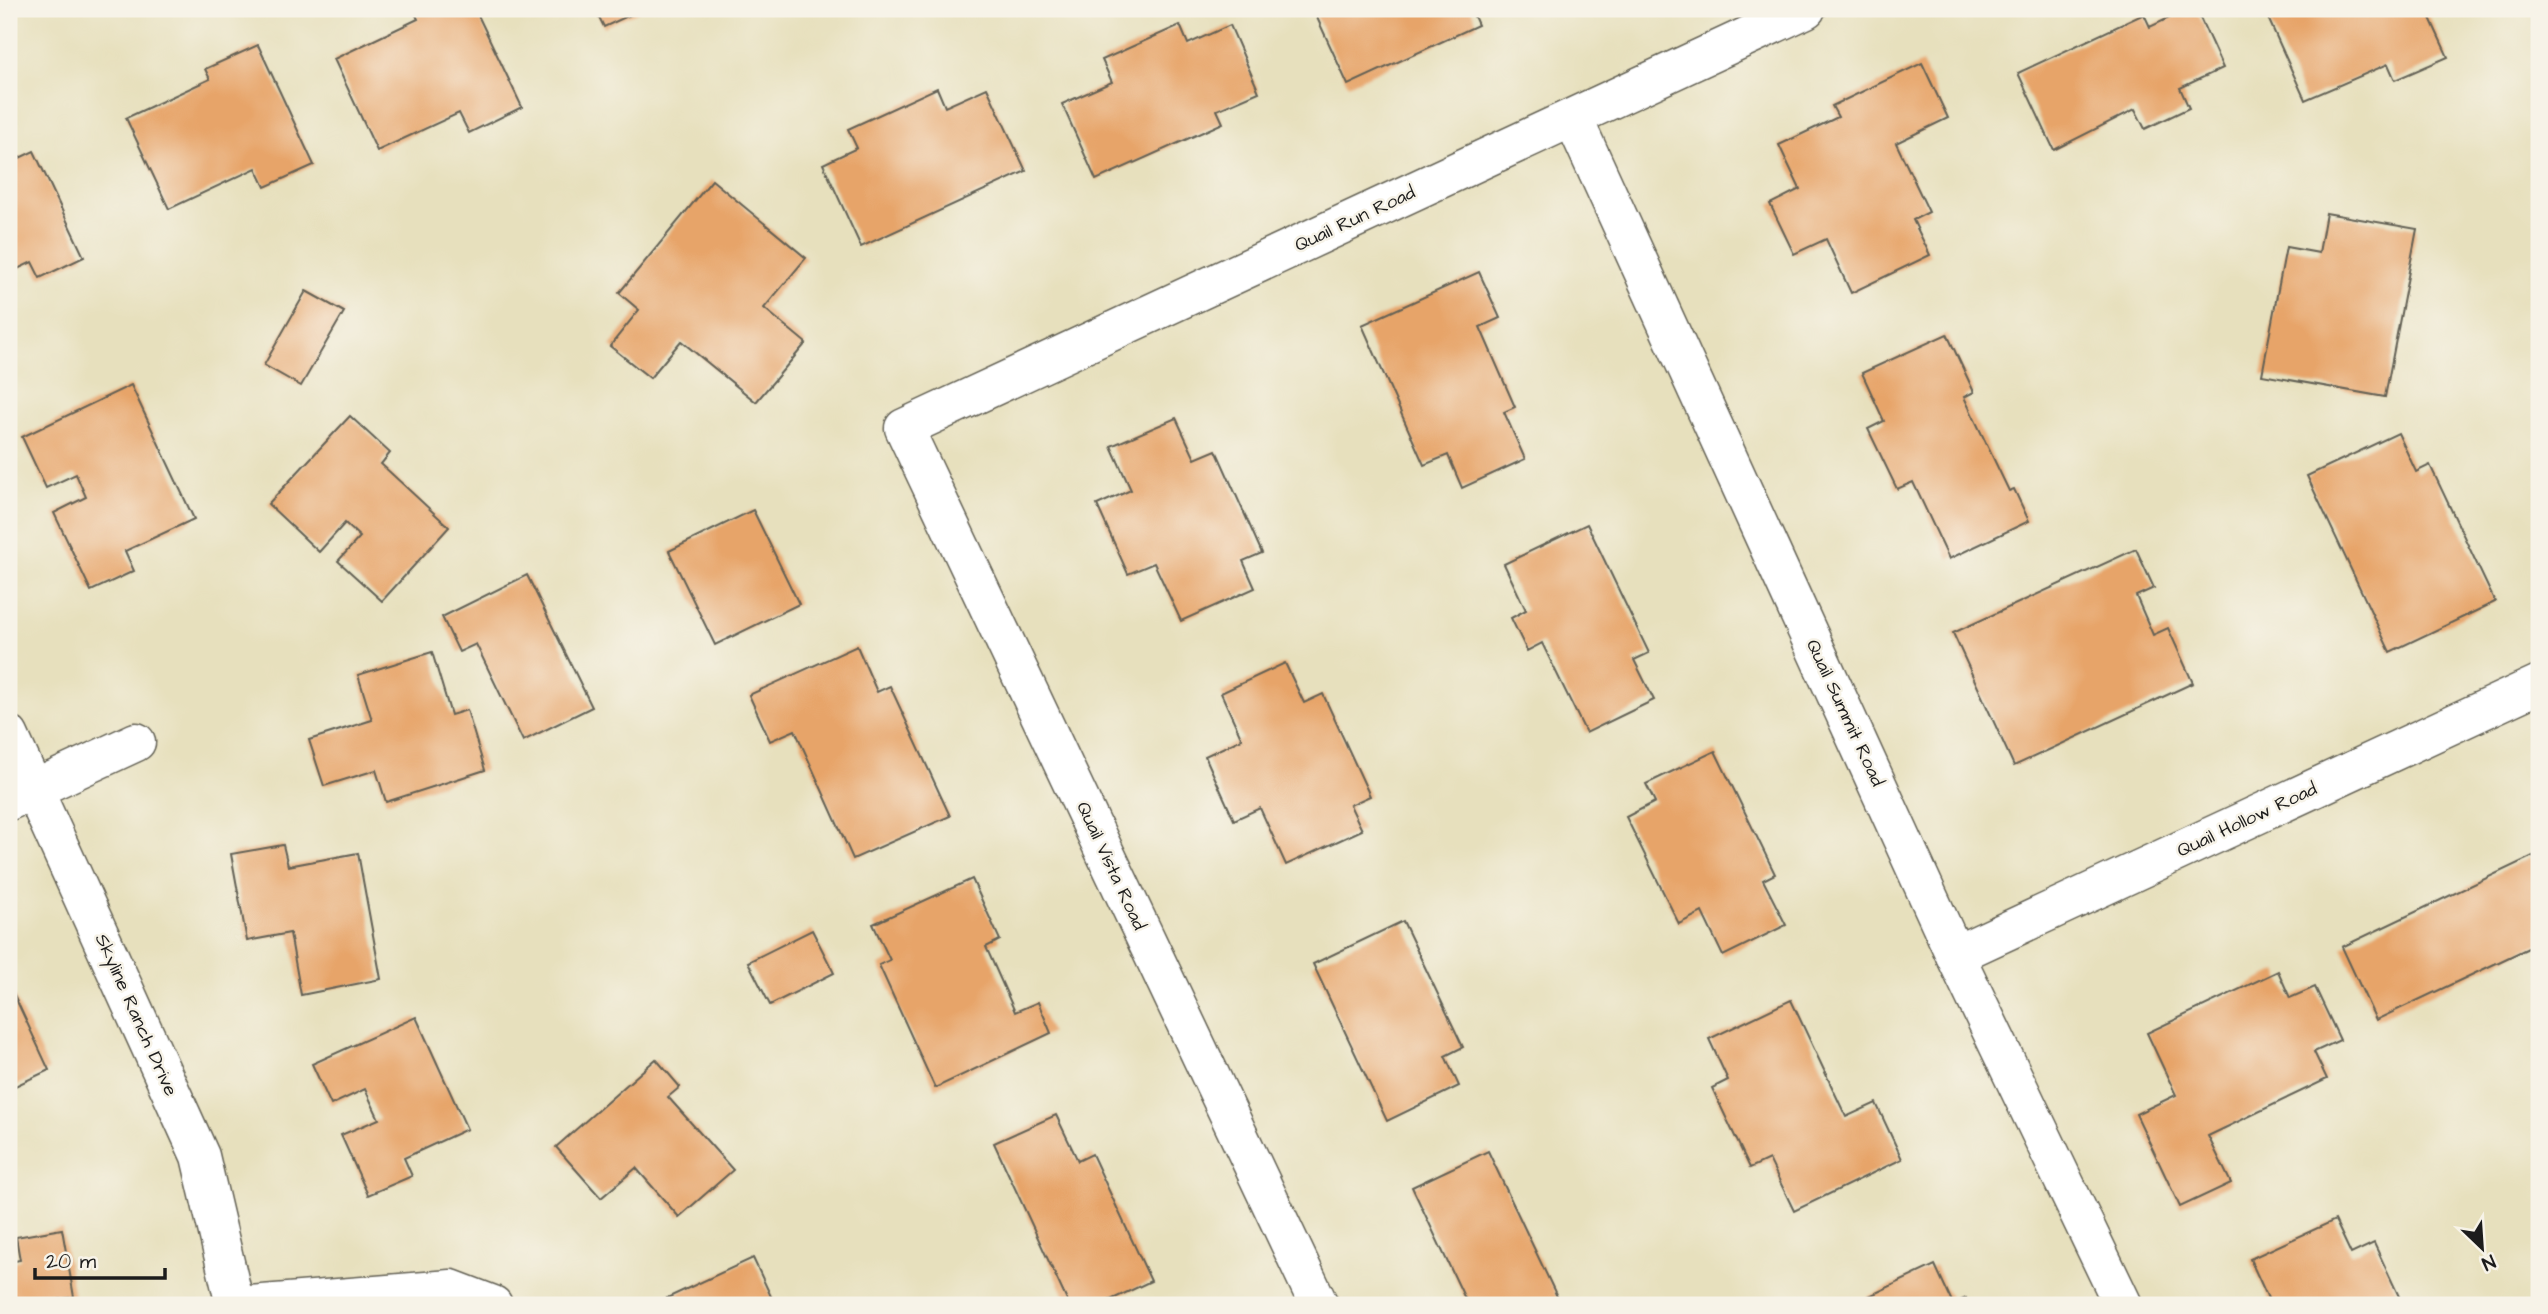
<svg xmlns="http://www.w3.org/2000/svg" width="2548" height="1314" font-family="'Architects Daughter',sans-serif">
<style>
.building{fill:#e7a469}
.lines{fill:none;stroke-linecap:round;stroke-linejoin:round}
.minor-casing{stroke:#636154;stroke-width:41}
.minor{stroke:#fff;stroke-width:38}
.labels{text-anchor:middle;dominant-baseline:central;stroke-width:5;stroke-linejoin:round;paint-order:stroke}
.street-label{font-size:19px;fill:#1c1c1c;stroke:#f7f3e8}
</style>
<rect width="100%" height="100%" fill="#f7f3e8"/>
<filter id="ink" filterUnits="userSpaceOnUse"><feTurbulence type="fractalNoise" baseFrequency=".0143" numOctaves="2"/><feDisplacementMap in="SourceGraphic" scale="14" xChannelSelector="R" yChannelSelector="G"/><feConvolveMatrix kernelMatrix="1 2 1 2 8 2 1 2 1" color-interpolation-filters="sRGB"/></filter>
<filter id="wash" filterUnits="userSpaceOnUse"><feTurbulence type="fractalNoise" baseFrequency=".00686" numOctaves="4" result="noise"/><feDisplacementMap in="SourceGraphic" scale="28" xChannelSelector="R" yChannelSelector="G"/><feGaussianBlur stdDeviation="1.57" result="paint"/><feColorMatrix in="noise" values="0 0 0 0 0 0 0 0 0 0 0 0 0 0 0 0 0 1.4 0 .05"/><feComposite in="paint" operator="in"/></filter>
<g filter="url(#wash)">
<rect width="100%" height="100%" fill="#e7e0bd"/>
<g id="blocks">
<g class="building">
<path d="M413,9H475L522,107L469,133L459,113L377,151L334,59L418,19Z"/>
<path d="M595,9H643L604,27Z"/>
<path d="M1313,9H1471L1478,25L1348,85Z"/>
<path d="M2188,9H2196L2223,68L2180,88L2189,108L2145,129L2135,109L2054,150L2018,73L2144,14L2150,27Z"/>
<path d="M2264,9H2426L2448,57L2395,80L2388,64L2305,100Z"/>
<path d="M1180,25L1188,44L1230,25L1259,92L1217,110L1223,123L1096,180L1062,104L1112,82L1102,60Z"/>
<path d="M258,45L314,165L265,187L256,168L169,209L126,118L210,79L205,69Z"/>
<path d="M1922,63L1948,118L1896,143L1929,212L1913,220L1930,255L1851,293L1826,239L1794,254L1770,204L1800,189L1779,145L1838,117L1832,106Z"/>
<path d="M937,88L945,107L987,88L1026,171L861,247L823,164L857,148L848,129Z"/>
<path d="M34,151L84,257L40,278L32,262L9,273V163Z"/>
<path d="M712,180L806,258L764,308L806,343L756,402L681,341L650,378L610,346L639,310L619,293Z"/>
<path d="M2326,213L2417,229L2385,397L2262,375L2286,247L2319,253Z"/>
<path d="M1479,272L1500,318L1480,327L1515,407L1504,412L1525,459L1462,488L1448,455L1424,465L1362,325Z"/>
<path d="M306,291L344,312L301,386L264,365Z"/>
<path d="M1947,334L1974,392L1964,397L2009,491L2014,489L2029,521L1949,559L1913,482L1897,489L1868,429L1884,421L1862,373Z"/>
<path d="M131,385L194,519L125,551L134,571L91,591L54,513L86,497L76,474L46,488L22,437Z"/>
<path d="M350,416L390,453L381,464L449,527L382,601L338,561L360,537L345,523L319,552L268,504Z"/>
<path d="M1176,418L1195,459L1216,450L1262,553L1243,561L1255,588L1181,621L1154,563L1128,574L1097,505L1131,490L1111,446Z"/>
<path d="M2398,433L2416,472L2430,465L2495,602L2390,652L2307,476Z"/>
<path d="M753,510L799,604L715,645L669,551Z"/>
<path d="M1587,524L1649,653L1634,660L1654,700L1586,733L1542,643L1527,651L1511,618L1526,610L1504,564Z"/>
<path d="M2136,549L2154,588L2136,596L2153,635L2168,628L2193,683L2014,766L1953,633Z"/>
<path d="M527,575L592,707L523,741L476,644L459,652L442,617Z"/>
<path d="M857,646L877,692L890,686L950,816L853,859L795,730L770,741L749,695Z"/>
<path d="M432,652L451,715L467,710L485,770L386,802L376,770L324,786L309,740L372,720L358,675Z"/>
<path d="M1285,663L1304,703L1323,694L1370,796L1350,805L1362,830L1286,865L1260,808L1234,820L1205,756L1242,739L1221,693Z"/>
<path d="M1715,751L1775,874L1763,880L1786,925L1723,956L1702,912L1679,924L1626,817L1655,802L1646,784Z"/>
<path d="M283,845L288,866L358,853L381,979L301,995L290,933L247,941L231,854Z"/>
<path d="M2539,853V943L2376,1020L2342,947Z"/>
<path d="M972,879L1000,940L986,947L1015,1012L1038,1002L1051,1033L935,1088L879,965L890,960L873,924Z"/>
<path d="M1403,921L1463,1047L1445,1056L1459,1086L1387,1121L1313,964Z"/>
<path d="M812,930L834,973L770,1005L748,962Z"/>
<path d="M2278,971L2290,998L2315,987L2340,1040L2314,1052L2327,1079L2208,1136L2231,1183L2180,1207L2136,1114L2176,1095L2147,1033Z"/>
<path d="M9,984L49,1070L9,1089Z"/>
<path d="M1791,1000L1846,1117L1876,1103L1902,1159L1794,1211L1769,1159L1750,1168L1712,1088L1728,1080L1709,1039Z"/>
<path d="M416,1017L467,1129L404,1158L412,1176L368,1195L341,1135L379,1119L365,1089L331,1105L312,1064Z"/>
<path d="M656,1059L680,1087L668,1097L733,1170L679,1217L636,1168L601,1198L556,1147Z"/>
<path d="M1056,1115L1078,1161L1092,1154L1151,1281L1100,1305H1069L994,1143Z"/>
<path d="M1488,1151L1561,1305H1468L1412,1187Z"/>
<path d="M2335,1220L2351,1254L2374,1243L2403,1305H2271L2250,1259Z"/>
<path d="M62,1229L74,1297L31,1305H9V1262L20,1260L16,1237Z"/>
<path d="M753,1258L775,1305H670L667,1298Z"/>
<path d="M1935,1265L1953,1304L1966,1298L1970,1305H1868L1865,1298Z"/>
</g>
</g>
</g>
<g filter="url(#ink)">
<use href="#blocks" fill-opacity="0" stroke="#636154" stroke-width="2"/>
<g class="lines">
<g class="minor-casing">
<g id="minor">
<path d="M1573,118L1955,955L2123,1305"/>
<path d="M9,735L200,1156L235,1305"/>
<path d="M9,801L136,742"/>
<path d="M1955,955L2539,684"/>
<path d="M250,1305L451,1289L493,1305"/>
<path d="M1319,1305L904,428L1806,9"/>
</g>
</g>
<use href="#minor" class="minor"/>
</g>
</g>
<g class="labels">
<g class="street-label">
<text transform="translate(1355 219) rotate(-25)">Quail Run Road</text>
<text transform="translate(1845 713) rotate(65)">Quail Summit Road</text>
<text transform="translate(2247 820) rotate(-25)">Quail Hollow Road</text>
<text transform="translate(1111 866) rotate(65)">Quail Vista Road</text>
<text transform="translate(136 1015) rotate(66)">Skyline Ranch Drive</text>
</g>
</g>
<rect width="2548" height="1314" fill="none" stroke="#f7f3e8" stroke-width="35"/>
<g transform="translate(2482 1248) rotate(155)" stroke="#f7f3e8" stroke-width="5" paint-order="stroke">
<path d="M0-5L12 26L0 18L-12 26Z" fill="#1c1c1c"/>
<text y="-10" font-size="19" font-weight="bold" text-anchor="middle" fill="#1c1c1c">N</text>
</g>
<path d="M35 1268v10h130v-10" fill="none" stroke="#1c1c1c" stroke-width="3.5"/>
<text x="46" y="1268" font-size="21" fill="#1c1c1c" stroke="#f7f3e8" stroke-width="5" paint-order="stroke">20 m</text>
</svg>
